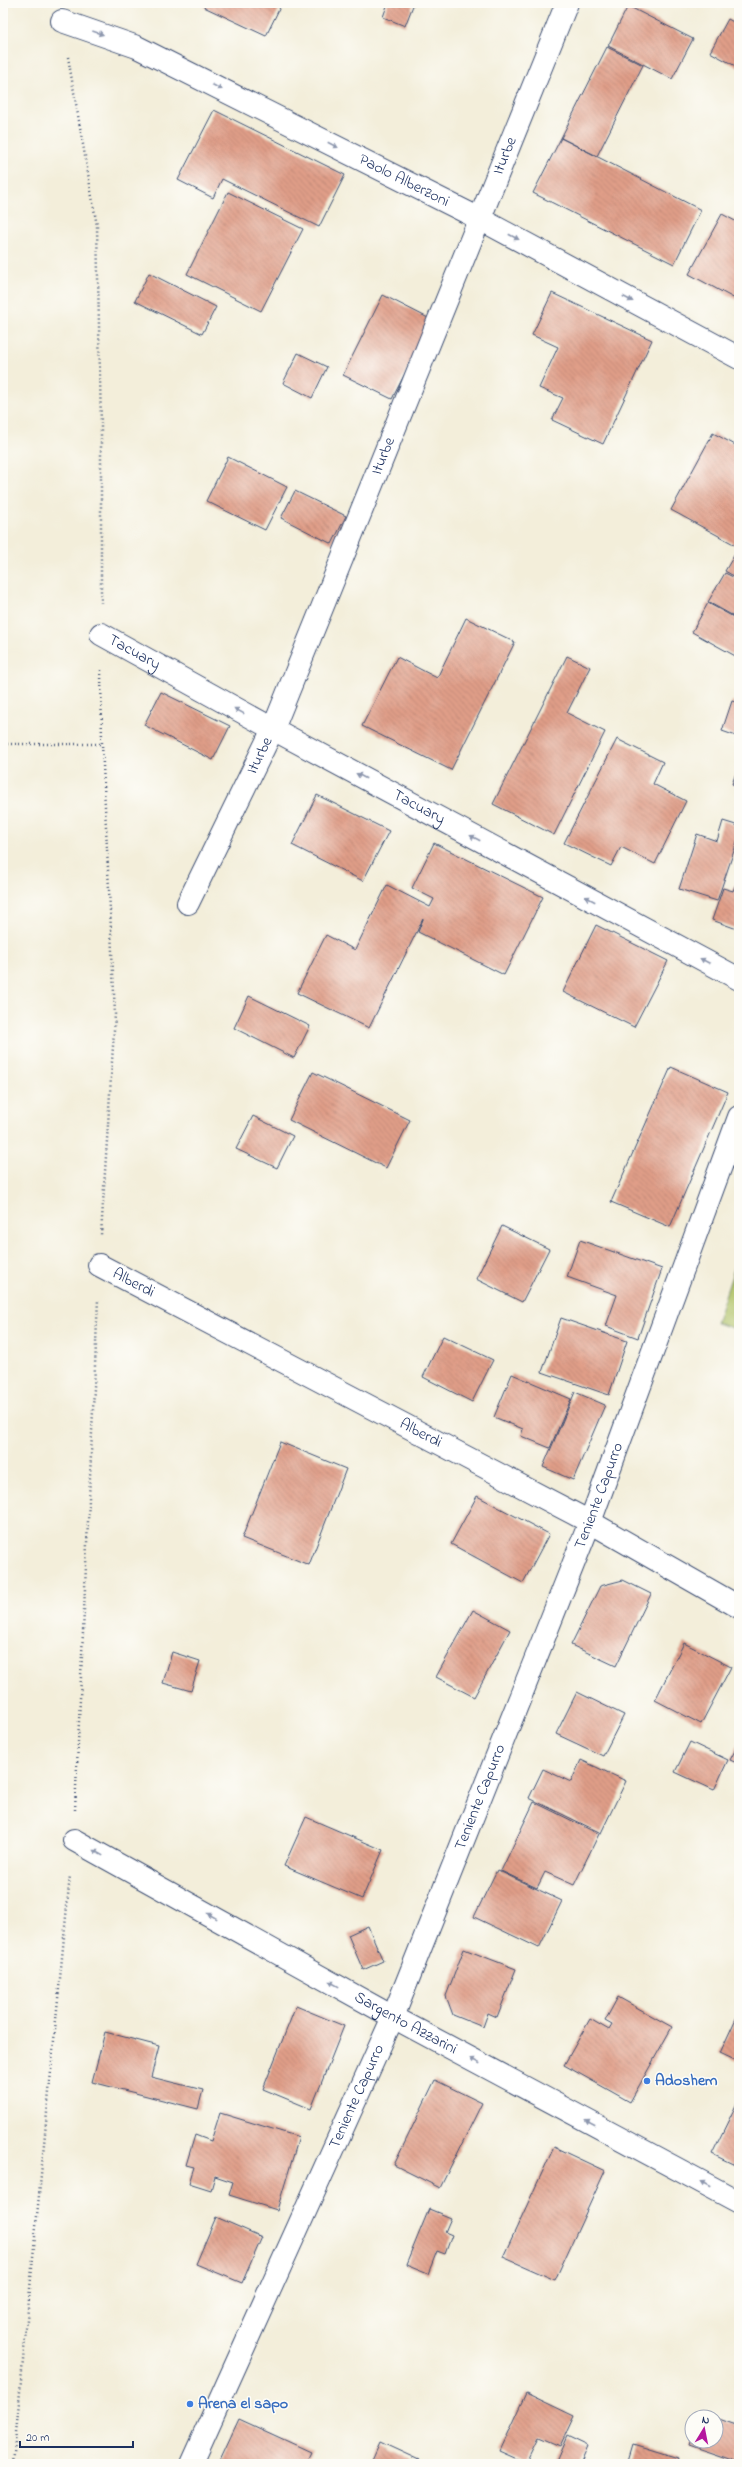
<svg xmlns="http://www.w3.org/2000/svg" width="742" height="2467" font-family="'Indie Flower',sans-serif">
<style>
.pitch{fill:#aec164;stroke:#647861}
.building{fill:url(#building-back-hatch)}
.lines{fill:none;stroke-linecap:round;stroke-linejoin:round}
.minor-casing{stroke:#3b4c71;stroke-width:24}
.path{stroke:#3b4c71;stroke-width:2.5;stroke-dasharray:1 3;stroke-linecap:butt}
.minor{stroke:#fff;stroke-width:22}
.oneway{fill:#8d97ae}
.shop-dot{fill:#3f7fe0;stroke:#fdfcf7;stroke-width:1.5}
.labels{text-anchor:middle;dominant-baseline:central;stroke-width:3;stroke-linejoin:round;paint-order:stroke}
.street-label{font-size:16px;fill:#1b2f5e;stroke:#fdfcf7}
.shop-label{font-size:16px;font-weight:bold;fill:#366cbe;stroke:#fdfcf7;text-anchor:start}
</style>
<defs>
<pattern id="building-back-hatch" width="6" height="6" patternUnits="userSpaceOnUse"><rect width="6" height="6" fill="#e09e88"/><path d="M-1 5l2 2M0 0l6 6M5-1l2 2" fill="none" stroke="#b58172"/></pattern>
</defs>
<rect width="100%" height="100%" fill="#fdfcf7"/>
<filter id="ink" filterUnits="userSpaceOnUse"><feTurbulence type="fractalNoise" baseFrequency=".025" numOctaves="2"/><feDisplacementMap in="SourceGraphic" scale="8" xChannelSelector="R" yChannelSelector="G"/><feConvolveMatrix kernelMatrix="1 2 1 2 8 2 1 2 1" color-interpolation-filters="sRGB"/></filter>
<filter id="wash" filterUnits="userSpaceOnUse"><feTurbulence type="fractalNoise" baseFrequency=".012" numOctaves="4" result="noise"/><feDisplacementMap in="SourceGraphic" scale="16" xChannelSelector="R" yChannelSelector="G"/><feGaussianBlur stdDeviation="0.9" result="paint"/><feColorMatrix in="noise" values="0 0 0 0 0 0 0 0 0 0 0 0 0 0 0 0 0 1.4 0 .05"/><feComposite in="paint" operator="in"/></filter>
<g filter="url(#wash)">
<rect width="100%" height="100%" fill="#f3eeda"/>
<path class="pitch" d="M739,1254V1330L716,1323Z"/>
<g id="blocks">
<g class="building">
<path d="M206,3H282L266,36L204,7Z"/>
<path d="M388,3H414L405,26L383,17Z"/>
<path d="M628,6L693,39L672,79L608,46Z"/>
<path d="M728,19L739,25V68L710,52Z"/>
<path d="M607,47L643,65L597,156L561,138Z"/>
<path d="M214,110L345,175L319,227L222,179L213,198L178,180Z"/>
<path d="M561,138L701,210L674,264L533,193Z"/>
<path d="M228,192L303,229L261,311L187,274Z"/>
<path d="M722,214L739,223V301L689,274Z"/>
<path d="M149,273L216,307L202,334L135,301Z"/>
<path d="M552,293L652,340L603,444L552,420L563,398L539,388L558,347L532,335Z"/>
<path d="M383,295L432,320L392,399L343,375Z"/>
<path d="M298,353L327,367L312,398L283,383Z"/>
<path d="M713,433L739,447V579L725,571L739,547L671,510Z"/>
<path d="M228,457L287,487L265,530L206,501Z"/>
<path d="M295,491L346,516L332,544L281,518Z"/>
<path d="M725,573L739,580V619L708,602Z"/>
<path d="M708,603L739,620V658L692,632Z"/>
<path d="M466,618L515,642L451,770L362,726L397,657L437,678Z"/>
<path d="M567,656L590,667L567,713L605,732L554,835L493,804Z"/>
<path d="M161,692L230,726L213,760L144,725Z"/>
<path d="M732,701L739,703V737L722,731Z"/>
<path d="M617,739L663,762L653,784L686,801L655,864L621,847L611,866L564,843Z"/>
<path d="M739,765V786L732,784Z"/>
<path d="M317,795L389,831L363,881L292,845Z"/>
<path d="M723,821L739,826V836L717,901L679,889L697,834L717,841Z"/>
<path d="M434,843L543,897L504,975L418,932L423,919L369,1028L297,993L326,935L355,950L387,885L430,907L434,899L412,888Z"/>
<path d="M739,876V921L737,929L712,920L723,888L733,891Z"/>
<path d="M596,925L668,961L634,1027L563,992Z"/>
<path d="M249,996L310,1026L294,1058L234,1028Z"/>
<path d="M671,1067L728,1092L670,1227L611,1202Z"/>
<path d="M313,1072L410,1120L386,1168L289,1120Z"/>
<path d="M253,1116L293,1136L277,1168L236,1149Z"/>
<path d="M502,1226L549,1249L522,1302L476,1279Z"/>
<path d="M580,1240L662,1269L638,1338L606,1326L617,1295L567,1277Z"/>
<path d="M561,1318L627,1341L609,1395L542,1372Z"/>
<path d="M443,1336L493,1360L472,1402L423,1377Z"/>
<path d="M512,1374L571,1399L550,1448L521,1436L523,1429L494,1417Z"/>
<path d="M575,1392L605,1405L573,1480L543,1467Z"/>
<path d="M280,1442L346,1469L309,1565L242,1538Z"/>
<path d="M477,1496L549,1534L523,1583L451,1544Z"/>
<path d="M623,1580L651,1594L616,1666L571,1645L600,1586Z"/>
<path d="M473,1610L510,1630L474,1697L436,1677Z"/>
<path d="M684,1643L731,1667L701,1724L655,1700Z"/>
<path d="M172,1652L200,1661L191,1691L163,1683Z"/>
<path d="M577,1692L624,1715L603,1756L556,1734Z"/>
<path d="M690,1742L728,1760L714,1790L675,1772Z"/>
<path d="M739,1743V1764L730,1760Z"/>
<path d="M581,1760L626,1781L601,1833L529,1798L543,1769L571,1782Z"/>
<path d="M534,1802L599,1834L574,1885L545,1872L537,1888L501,1871Z"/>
<path d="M306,1817L383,1850L362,1899L284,1866Z"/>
<path d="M497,1870L562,1901L539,1948L474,1917Z"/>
<path d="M368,1926L383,1961L363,1970L348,1935Z"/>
<path d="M464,1949L516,1969L497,2017L488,2013L483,2027L453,2015L446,1996Z"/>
<path d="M618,1997L672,2027L630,2102L564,2065L590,2019L609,2030L612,2025L605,2021Z"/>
<path d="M296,2006L344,2026L311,2109L263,2089Z"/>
<path d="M739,2012V2062L720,2053Z"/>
<path d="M105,2032L159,2046L151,2077L203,2090L198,2109L92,2082Z"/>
<path d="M435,2080L482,2103L440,2188L394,2165Z"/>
<path d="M739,2099V2167L712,2154Z"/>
<path d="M220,2113L299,2137L277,2210L229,2195L233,2182L215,2176L211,2190L189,2183L194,2167L186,2165L195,2135L211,2141Z"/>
<path d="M554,2147L605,2171L555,2280L503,2257Z"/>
<path d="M429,2209L451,2218L445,2232L452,2235L445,2254L437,2251L428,2274L406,2265Z"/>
<path d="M216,2217L262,2237L242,2283L196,2264Z"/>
<path d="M526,2393L574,2416L560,2446L539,2437L526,2463L499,2451Z"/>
<path d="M700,2413L712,2417H699Z"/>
<path d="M716,2418L739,2426V2463L689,2446L692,2437V2441H716Z"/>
<path d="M239,2419L311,2452L305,2464H218Z"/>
<path d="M567,2436L588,2446L580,2464H555Z"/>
<path d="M380,2442L419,2460L417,2464H370Z"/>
<path d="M634,2444L679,2458L677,2464H628Z"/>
</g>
</g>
</g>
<g filter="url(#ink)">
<use href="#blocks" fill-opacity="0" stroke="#3b4c71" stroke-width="1"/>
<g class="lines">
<g class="minor-casing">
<g id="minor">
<path id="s1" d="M62,21L137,47L480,219L739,358"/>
<path id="s2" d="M101,634L273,729L739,979"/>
<path id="s3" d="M188,903L273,729L567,3"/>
<path id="s4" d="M99,1265L590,1522L739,1607"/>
<path id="s5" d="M74,1840L393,2017L739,2202"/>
<path id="s6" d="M191,2464L393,2017L590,1522L739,1117"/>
</g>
</g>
<g class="path">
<path d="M68,57L97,226L101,426V603"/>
<path d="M101,670L102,744L115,1014L101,1235"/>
<path d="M3,744H102"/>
<path d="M75,1810L98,1299"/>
<path d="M13,2464L70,1875"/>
</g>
<use href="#minor" class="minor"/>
</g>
<defs><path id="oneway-solid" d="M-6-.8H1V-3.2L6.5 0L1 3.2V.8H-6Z"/></defs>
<g class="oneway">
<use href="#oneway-solid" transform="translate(98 33) rotate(19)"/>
<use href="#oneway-solid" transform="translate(217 87) rotate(27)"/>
<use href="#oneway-solid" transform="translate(333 145) rotate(27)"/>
<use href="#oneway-solid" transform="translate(514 237) rotate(28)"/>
<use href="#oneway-solid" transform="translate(628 299) rotate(28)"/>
<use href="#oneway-solid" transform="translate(239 711) rotate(-151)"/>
<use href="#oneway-solid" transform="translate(361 776) rotate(-152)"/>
<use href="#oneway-solid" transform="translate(475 838) rotate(-152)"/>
<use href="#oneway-solid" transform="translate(590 899) rotate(-152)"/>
<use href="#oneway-solid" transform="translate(705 961) rotate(-152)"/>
<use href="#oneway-solid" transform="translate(98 1853) rotate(-151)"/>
<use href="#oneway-solid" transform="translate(212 1916) rotate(-151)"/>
<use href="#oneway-solid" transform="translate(334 1984) rotate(-151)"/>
<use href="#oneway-solid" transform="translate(475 2061) rotate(-152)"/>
<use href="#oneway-solid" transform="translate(590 2122) rotate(-152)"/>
<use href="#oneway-solid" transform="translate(705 2184) rotate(-152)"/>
</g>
</g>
<g class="shop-dot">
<circle cx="647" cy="2081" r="4"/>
<circle cx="190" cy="2404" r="4"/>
</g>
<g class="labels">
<g class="street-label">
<text stroke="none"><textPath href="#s3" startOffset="812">Iturbe</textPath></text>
<text stroke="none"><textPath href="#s1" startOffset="378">Paolo Alberzoni</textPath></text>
<text stroke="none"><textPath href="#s3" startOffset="488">Iturbe</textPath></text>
<text stroke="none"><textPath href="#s2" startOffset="38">Tacuary</textPath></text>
<text stroke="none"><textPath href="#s3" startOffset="164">Iturbe</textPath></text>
<text stroke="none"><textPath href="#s2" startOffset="362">Tacuary</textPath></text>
<text stroke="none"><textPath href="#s4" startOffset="39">Alberdi</textPath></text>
<text stroke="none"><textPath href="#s4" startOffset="363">Alberdi</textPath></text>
<text stroke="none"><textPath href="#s6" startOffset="1051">Teniente Capurro</textPath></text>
<text stroke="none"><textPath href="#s6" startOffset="727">Teniente Capurro</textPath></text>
<text stroke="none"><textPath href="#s5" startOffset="379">Sargento Azzarini</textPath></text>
<text stroke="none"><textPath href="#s6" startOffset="403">Teniente Capurro</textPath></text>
</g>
<g class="shop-label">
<text x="655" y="2081">Adoshem</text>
<text x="198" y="2404">Arena el sapo</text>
</g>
</g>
<rect width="742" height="2467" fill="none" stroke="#fdfcf7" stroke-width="16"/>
<g transform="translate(704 2429) rotate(10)"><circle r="19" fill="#fdfcf7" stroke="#a3aaba"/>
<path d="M0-3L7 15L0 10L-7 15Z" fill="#b5179e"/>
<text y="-6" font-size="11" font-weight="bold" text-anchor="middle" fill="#1b2f5e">N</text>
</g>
<path d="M20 2441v6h113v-6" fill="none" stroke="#1b2f5e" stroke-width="2"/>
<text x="26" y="2441" font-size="12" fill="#1b2f5e" stroke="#fdfcf7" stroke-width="3" paint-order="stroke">20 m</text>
</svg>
